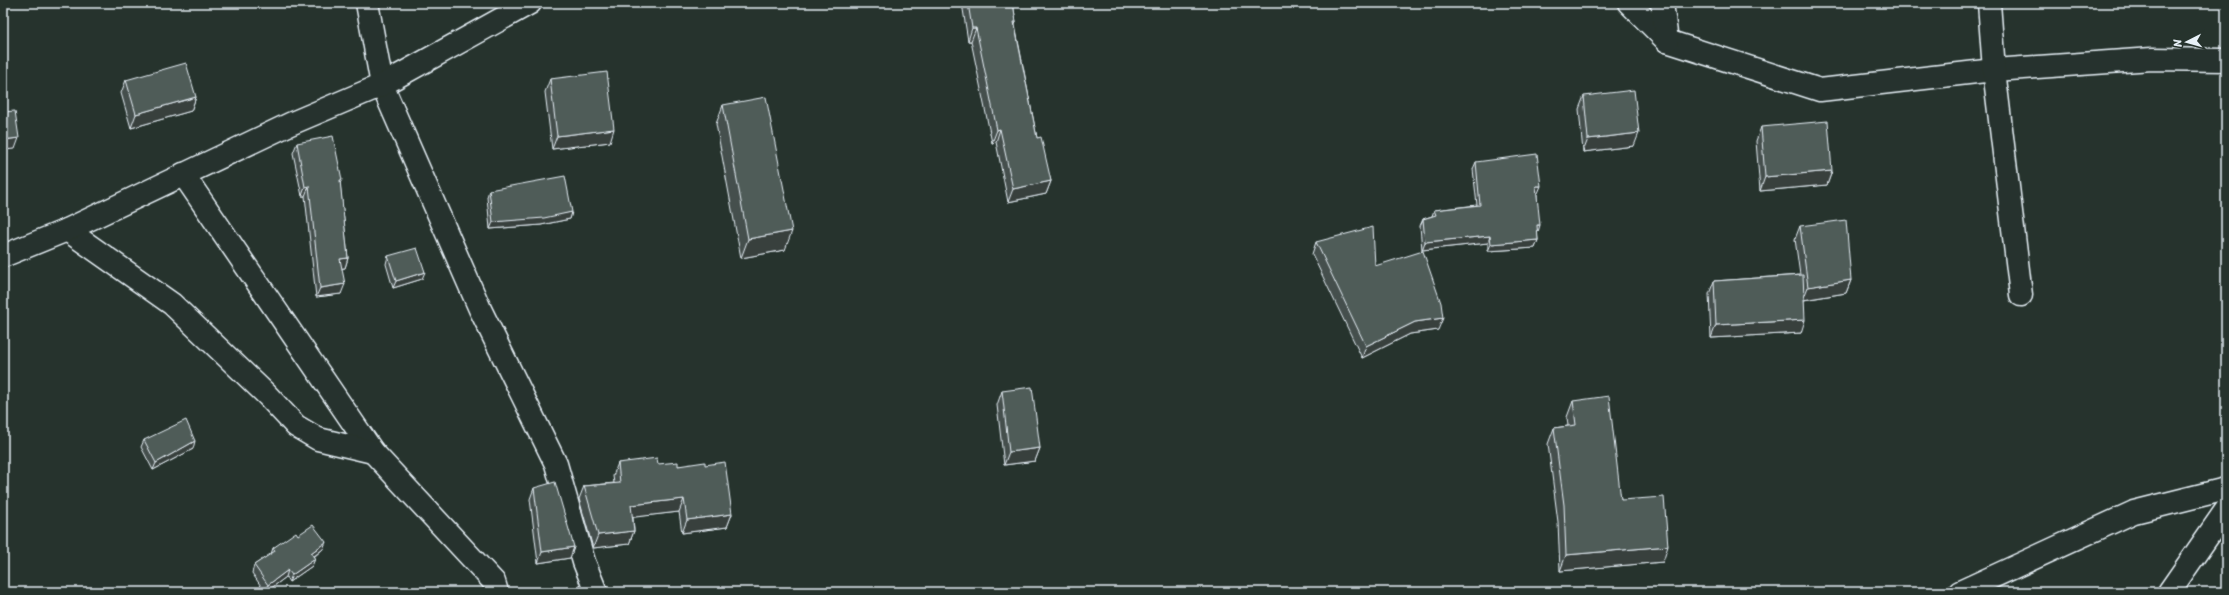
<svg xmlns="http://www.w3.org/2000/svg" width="2229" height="595" font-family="Sriracha,sans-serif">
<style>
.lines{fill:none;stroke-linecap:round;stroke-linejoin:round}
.street-casing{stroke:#e8f1f8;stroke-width:25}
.street{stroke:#26332d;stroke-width:22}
.wall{fill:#454f4d;stroke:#e8f1f8}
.shaded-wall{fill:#38403e;stroke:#e8f1f8}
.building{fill:#505c59;stroke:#e8f1f8}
</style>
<rect width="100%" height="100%" fill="#26332d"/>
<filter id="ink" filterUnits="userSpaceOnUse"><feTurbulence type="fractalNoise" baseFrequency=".025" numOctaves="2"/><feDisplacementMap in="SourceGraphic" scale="8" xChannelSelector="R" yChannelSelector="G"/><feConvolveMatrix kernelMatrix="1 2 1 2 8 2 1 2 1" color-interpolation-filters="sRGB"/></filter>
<g filter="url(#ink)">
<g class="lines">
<g class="street-casing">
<g id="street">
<path d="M367,3L382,85L480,309L556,464L584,562L596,592"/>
<path d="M1629,3L1667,41L1820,90L1994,70L2152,59L2226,60"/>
<path d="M1662,3L1667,41"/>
<path d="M1989,3L1994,70L2021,295"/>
<path d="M183,174L373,452L494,582L497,592"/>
<path d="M67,230L172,304L267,395L296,426L318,439L373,452"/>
<path d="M3,256L67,230L290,124L382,85L530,3"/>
<path d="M1960,592L2134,512L2226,489"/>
<path d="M2169,592L2226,510"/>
</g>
</g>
<use href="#street" class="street"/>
</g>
<g class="wall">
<path d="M962,3H1013L1016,22L1015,25L1037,138L1051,181L1046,194L1008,202L996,142L992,143L971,41H968Z"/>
<path d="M550,79L610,142L552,149L545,92Z"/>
<path d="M126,80L196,97L191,111L131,128L121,93Z"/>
<path d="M1584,96L1634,146L1583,152L1579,109Z"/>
<path d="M723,105L785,250L741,258L716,124Z"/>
<path d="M1761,127L1832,171L1827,185L1760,191L1756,141Z"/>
<path d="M297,143L342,180L340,183L348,258L345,268H342L341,294L316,297L305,196H302L293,153Z"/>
<path d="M1476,162L1538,193H1537V232L1538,240L1535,248L1488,251V243L1422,250L1420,226L1423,219L1432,216L1434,210L1477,205L1473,169Z"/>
<path d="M489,190L572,212L570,219L541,225L490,229L487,197Z"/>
<path d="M1800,226L1851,280L1846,293L1804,300L1801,333L1711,338L1709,294L1714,281L1800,275L1795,239Z"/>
<path d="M1316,242L1375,266L1438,330L1410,334L1362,358L1312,254Z"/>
<path d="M388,256L422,279L393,288L386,264Z"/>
<path d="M1002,391L1040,448L1035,461L1004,465L997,405Z"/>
<path d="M1573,401L1621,500L1663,562L1560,571L1558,522L1548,444L1554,428L1568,426L1567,417Z"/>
<path d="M144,440L193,449L153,470L141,447Z"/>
<path d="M618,463L678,466L705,465L732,514L727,527L682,533L679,512L633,517L634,531L629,544L593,548L579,499L584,486L614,483L613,476Z"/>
<path d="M534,488L574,547L570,558L538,563L530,499Z"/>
<path d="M298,535L323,549L314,557L312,566L289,582L286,577L266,592H265L252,573L254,565L271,554L273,548Z"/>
</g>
<g class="shaded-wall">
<path d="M972,28H976L971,41H968Z"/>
<path d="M196,97L191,111L131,128L136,114Z"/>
<path d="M614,129L610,142L552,149L557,136Z"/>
<path d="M1000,129L996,142L992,143L997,130Z"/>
<path d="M1639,133L1634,146L1583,152L1588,139Z"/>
<path d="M19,138L15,149L3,150V140Z"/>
<path d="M1832,171L1827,185L1760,191L1765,177Z"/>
<path d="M1051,181L1046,194L1008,202L1013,189Z"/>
<path d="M309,186L305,196H302L305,187Z"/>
<path d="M1536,186H1541L1538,193H1533Z"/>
<path d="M572,212L570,219L541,225L490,229L493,222Z"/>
<path d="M1537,225H1540L1538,232L1534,233Z"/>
<path d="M792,231L785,250L741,258L748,239Z"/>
<path d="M1490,236L1488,243L1422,250L1425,242Z"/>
<path d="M1538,240L1535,248L1488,251L1491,244Z"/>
<path d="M348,258L345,268L336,269L340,259Z"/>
<path d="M425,272L422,279L393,288L396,281Z"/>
<path d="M1851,280L1846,293L1803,300L1808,287Z"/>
<path d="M345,284L341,294L316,297L320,288Z"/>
<path d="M1443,318L1438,330L1410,334L1362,358L1366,346L1415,322Z"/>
<path d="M1805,320L1801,333L1711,338L1716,325Z"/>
<path d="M195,441L193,449L153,470L156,463Z"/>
<path d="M1040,448L1035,461L1004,465L1009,452Z"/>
<path d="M684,499L679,512L627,518L631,505Z"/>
<path d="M732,514L727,527L682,533L687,520Z"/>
<path d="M634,531L629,544L593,548L598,535Z"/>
<path d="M326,542L323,549L309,560L311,553Z"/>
<path d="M1668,546L1663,562L1560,571L1566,555Z"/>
<path d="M574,547L570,558L538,563L542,552Z"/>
<path d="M315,559L312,566L289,582L292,575Z"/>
<path d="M288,570L286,577L266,592L268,585Z"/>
</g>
<g class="building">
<path d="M968,3H1013L1016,22H1014L1037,138L1041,137L1051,181L1013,189L1000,129L997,130L976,28H972Z"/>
<path d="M186,63L196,97L136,114L126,80Z"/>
<path d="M607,72L614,129L557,136L550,79Z"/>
<path d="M1634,90L1639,133L1588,139L1584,96Z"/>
<path d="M766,97L792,231L748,239L723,105Z"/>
<path d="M15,111L19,138L3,140V112Z"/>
<path d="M1828,121L1832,171L1765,177L1761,127Z"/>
<path d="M333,136L342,180H340L348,258L340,259L345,284L320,288L309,186L305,187L297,143Z"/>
<path d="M1537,154L1541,186H1536L1540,225H1537L1538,240L1491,244L1490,236L1425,242L1423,219L1436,215L1434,210L1480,205L1476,162Z"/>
<path d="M565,176L572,212L544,218L493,222L489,190Z"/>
<path d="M1846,220L1851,280L1808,287L1800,226Z"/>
<path d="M1373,227L1375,266L1423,251L1441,303L1443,318L1415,322L1366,346L1316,242Z"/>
<path d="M417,248L425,272L396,281L388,256Z"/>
<path d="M1803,275L1805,320L1716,325L1714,281Z"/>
<path d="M1032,387L1040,448L1009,452L1002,391Z"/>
<path d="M1609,396L1621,500L1664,497L1668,546L1566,555L1564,505L1554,428L1576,425L1573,401Z"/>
<path d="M186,420L195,441L156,463L144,440Z"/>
<path d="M657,458L658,464L678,462V466L705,462V465L725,462L732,514L687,520L684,499L631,505L634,531L598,535L584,486L620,483L618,463Z"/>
<path d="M555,482L574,547L542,552L534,488Z"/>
<path d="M313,525L326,542L311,553L315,559L292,575L288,570L268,585L254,565L275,551L273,548L296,532L298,535Z"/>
</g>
</g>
<rect width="2229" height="595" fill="none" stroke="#26332d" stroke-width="16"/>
<rect x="8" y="8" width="2213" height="579" fill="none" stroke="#e8f1f8" stroke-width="1.5" filter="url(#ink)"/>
<g transform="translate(2187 42) rotate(264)" stroke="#26332d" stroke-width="3" paint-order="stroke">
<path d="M0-3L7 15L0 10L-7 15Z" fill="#e8f1f8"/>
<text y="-6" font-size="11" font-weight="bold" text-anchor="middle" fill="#e8f1f8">N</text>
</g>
</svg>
